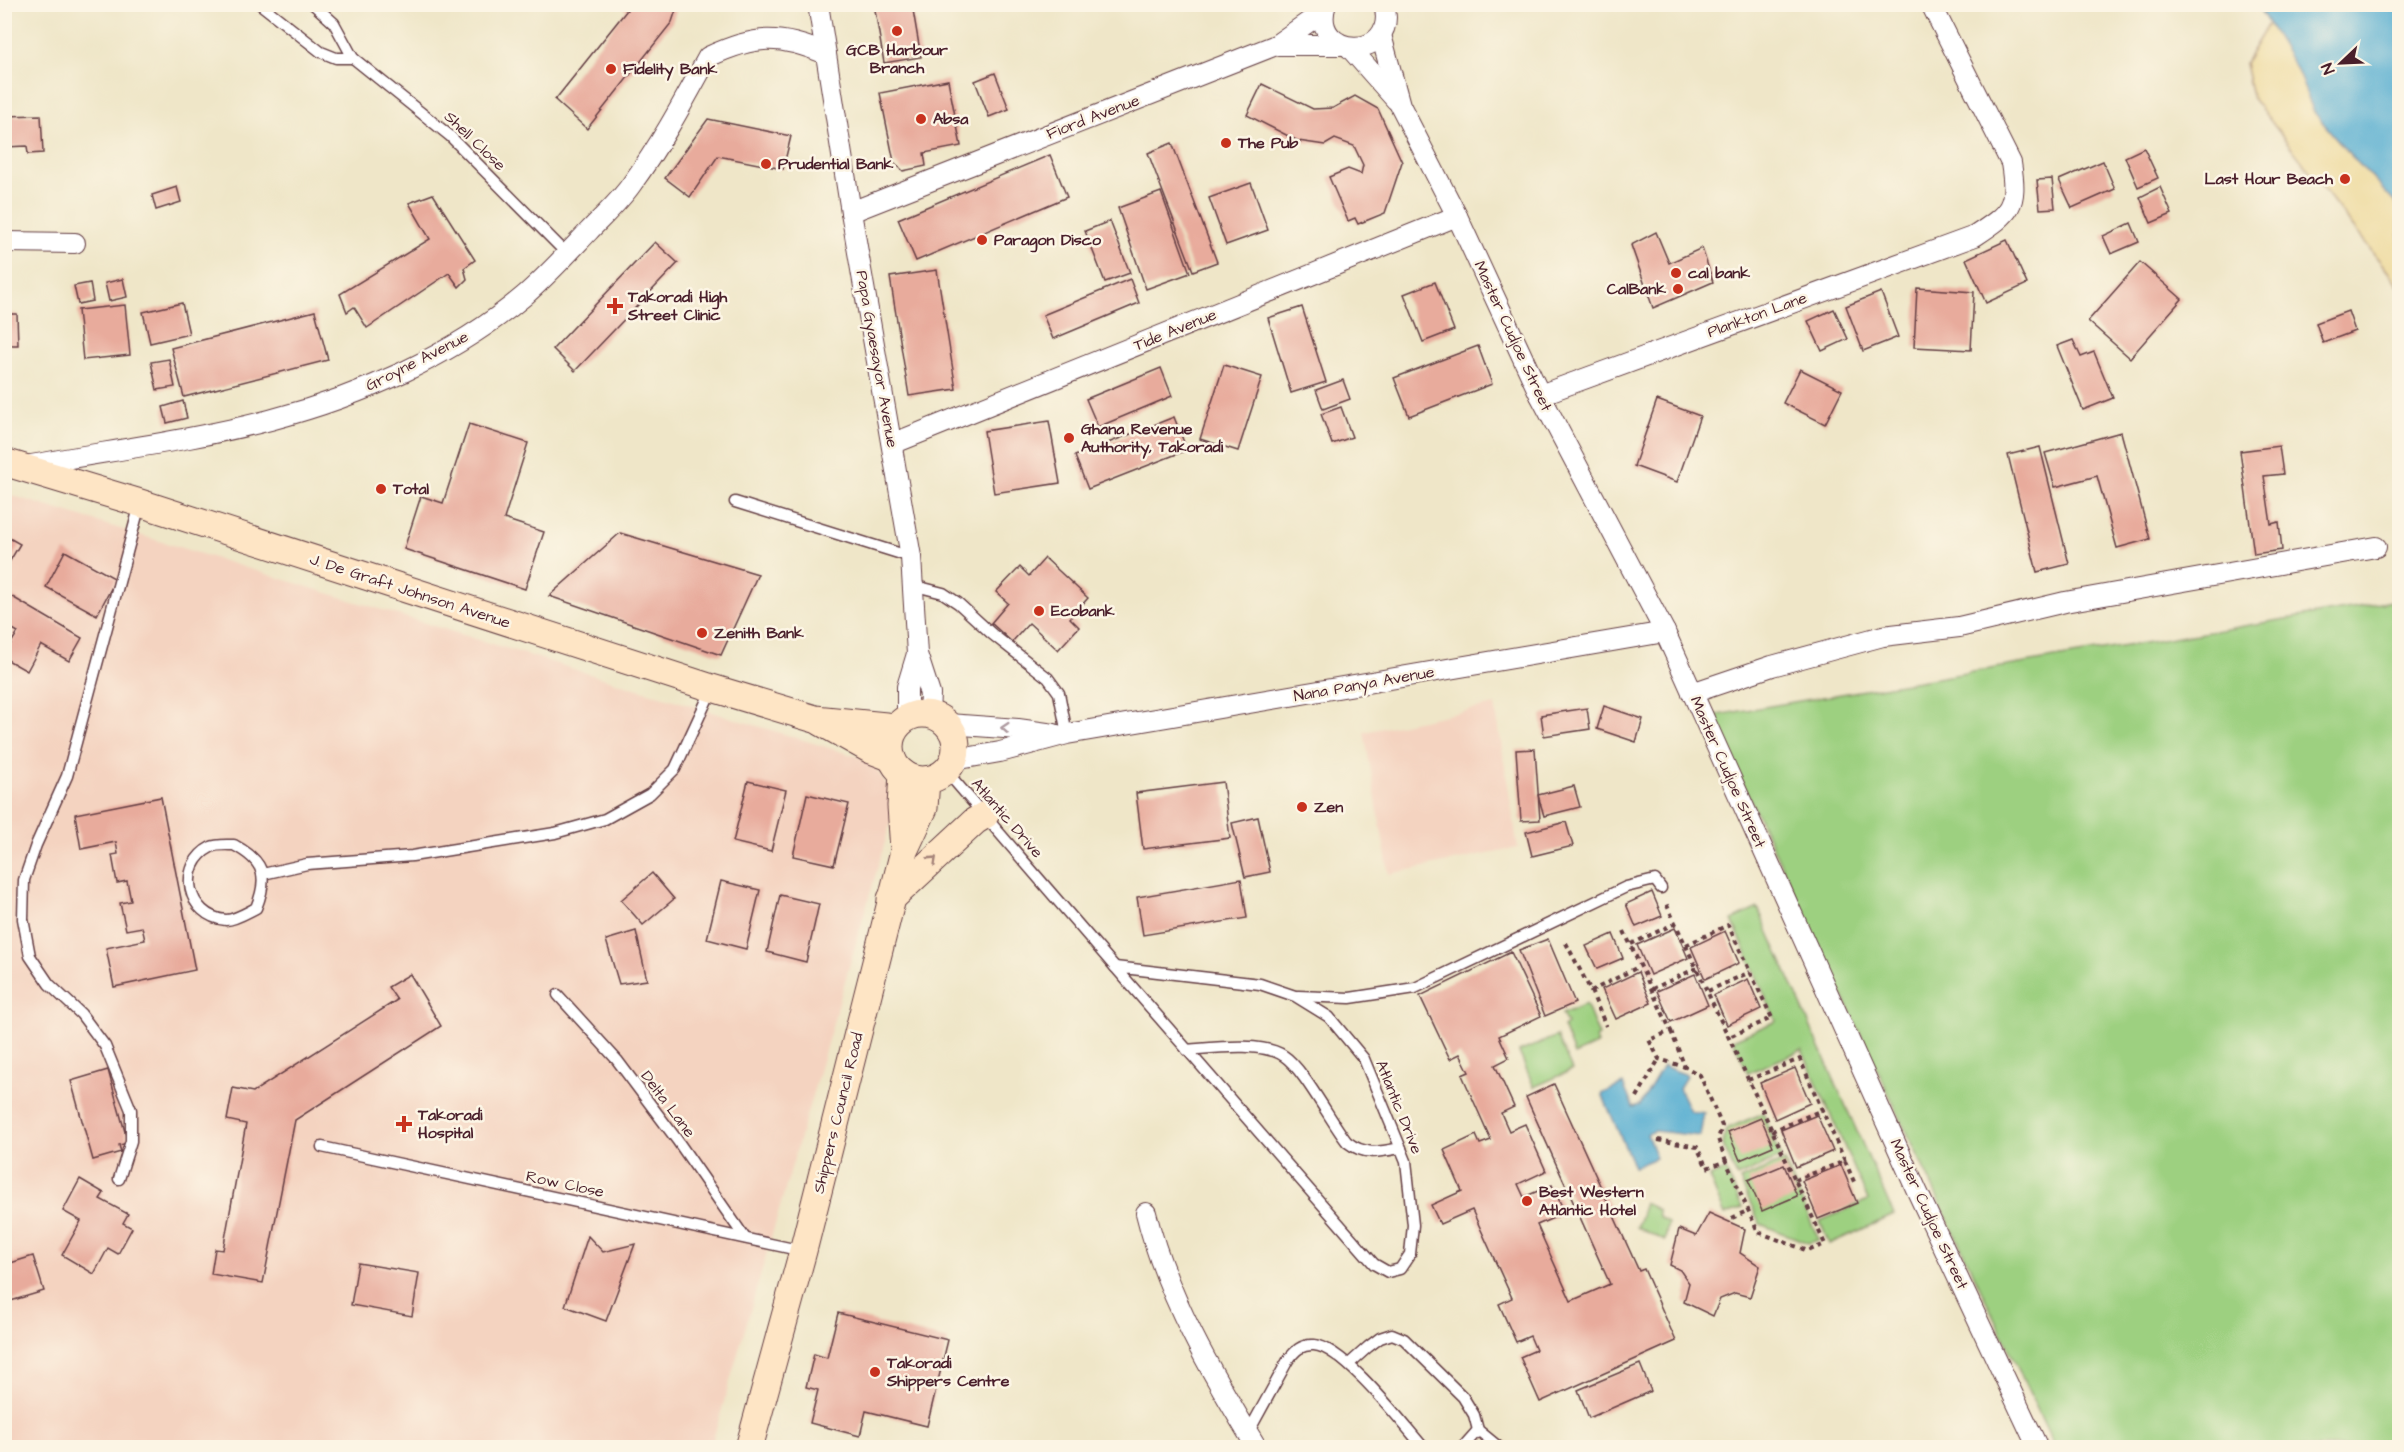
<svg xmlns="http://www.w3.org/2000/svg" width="2404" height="1452" font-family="'Architects Daughter',sans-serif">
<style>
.built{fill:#f4d3c0}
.green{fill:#9dd080;stroke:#747856;stroke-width:1.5}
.sand{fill:#eeda9e;stroke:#9c7c64;stroke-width:1.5}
.water{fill:#54add1;stroke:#4f667e;stroke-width:1.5}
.building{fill:#e8ab9c}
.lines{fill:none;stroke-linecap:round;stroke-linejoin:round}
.lane-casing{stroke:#633d43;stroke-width:13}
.street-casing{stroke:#633d43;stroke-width:22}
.secondary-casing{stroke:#633d43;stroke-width:29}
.path{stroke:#633d43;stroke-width:4;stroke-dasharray:4.5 4.5;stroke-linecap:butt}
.lane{stroke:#fff;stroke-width:10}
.street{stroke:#fff;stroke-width:20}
.secondary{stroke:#fee5c5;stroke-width:27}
.oneway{stroke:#ae9aa0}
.oneway2{stroke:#a48278}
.poi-dot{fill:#c8321e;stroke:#fcf5e5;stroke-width:2}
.labels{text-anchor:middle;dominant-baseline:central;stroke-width:5;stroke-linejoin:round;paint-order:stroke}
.poi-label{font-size:16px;font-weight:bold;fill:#4a1f2b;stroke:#fcf5e5;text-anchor:start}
.street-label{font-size:16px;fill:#4a1f2b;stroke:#fcf5e5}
</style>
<rect width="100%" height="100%" fill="#fcf5e5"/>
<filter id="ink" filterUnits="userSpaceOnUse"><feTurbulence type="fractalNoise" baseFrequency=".0167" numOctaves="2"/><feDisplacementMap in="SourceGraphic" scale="12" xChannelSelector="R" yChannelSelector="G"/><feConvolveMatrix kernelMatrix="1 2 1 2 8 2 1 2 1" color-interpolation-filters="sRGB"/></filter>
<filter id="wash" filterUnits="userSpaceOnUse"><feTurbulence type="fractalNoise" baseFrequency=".008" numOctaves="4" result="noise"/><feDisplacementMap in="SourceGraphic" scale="24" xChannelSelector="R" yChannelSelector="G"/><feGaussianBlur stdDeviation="1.35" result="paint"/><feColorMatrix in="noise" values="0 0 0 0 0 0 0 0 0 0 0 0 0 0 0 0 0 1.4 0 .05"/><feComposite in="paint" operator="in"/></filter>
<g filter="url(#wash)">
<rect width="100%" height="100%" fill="#efe6c8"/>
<g class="built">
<path d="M4,493L871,761L897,800L711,1447H5Z"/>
<path d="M1495,705L1518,848L1389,874L1364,732Z"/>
</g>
<g class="green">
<path d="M2399,600V1447H2055L1711,716Z"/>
<path d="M1758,908L1894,1215L1829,1244L1820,1221L1868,1200L1802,1050L1748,1073L1733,1040L1776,1021L1732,920Z"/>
<path d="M1586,1004L1599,1036L1595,1038L1597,1044L1574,1055L1563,1027L1567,1024L1562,1014Z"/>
<path d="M1557,1036L1572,1070L1534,1087L1519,1052Z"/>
<path d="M1763,1113L1781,1157L1737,1177L1723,1145L1726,1129Z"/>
<path d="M1784,1161L1819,1240L1808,1243L1760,1224L1740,1180Z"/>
<path d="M1726,1170L1742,1208L1725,1215L1709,1177Z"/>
<path d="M1645,1203L1658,1210L1659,1217L1668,1223L1665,1241L1637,1227Z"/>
</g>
<path class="sand" d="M2269,22L2296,68L2314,112L2347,151L2399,207V286L2252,97L2245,63Z"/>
<g class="water">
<path d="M2257,5H2399V207L2347,151L2314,112L2296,68Z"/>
<path d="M1663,1066L1687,1075L1679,1088L1690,1111L1704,1113L1700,1136L1655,1131L1647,1134L1656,1158L1634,1167L1602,1094L1623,1084L1633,1107L1640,1105Z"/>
</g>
<g id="blocks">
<g class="building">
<path d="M614,4H678L672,22L587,129L555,100L627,10Z"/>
<path d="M874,4H912L921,57L884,63Z"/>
<path d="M995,73L1009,109L989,117L975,81Z"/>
<path d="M948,80L961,146L924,153L926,166L903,171L894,162L880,93Z"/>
<path d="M1262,84L1313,109L1333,108L1355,96L1378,109L1402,162L1385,213L1358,224L1355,218L1348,221L1329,177L1348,169L1361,174L1363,165L1354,146L1335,139L1325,145L1298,141L1247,115Z"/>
<path d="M41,115L43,153L28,154L27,146L4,147V116Z"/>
<path d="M708,119L791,136L783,169L718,156L690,197L665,178Z"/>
<path d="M1172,143L1217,262L1193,271L1148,153Z"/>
<path d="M2144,148L2158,178L2138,187L2125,157Z"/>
<path d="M1050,155L1067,197L916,261L898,219Z"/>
<path d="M2103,161L2115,189L2072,208L2059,180Z"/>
<path d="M2052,179L2055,208L2040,209L2037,180Z"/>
<path d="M1251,183L1268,230L1226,245L1209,198Z"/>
<path d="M177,187L181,202L156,210L152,195Z"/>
<path d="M2160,187L2172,214L2151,223L2140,197Z"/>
<path d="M1161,192L1190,273L1146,289L1118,208Z"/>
<path d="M433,194L475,260L464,268L467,279L459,287L449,273L367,328L354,307L347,312L340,294L430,239L409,203Z"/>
<path d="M1110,221L1130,273L1105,282L1085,231Z"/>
<path d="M2131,223L2139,242L2111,254L2103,236Z"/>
<path d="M1656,232L1669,263L1702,248L1713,282L1653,308L1631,245Z"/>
<path d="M2007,240L2027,284L1986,303L1966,259Z"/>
<path d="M655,242L678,263L575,371L553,349Z"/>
<path d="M2140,262L2182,299L2130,358L2088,321Z"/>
<path d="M937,270L956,389L909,396L890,277Z"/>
<path d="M123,279L127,297L109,301L105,283Z"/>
<path d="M1130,279L1139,303L1053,339L1043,315Z"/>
<path d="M1435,282L1454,330L1423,342L1404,294Z"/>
<path d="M90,283L93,301L78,304L74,286Z"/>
<path d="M1917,288L1974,292L1971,350L1914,347Z"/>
<path d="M1881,292L1898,337L1863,351L1846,306Z"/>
<path d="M182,303L189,334L150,343L143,312Z"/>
<path d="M125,305L130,355L83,360L78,310Z"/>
<path d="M1302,307L1326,382L1291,393L1268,318Z"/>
<path d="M1834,309L1848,339L1822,351L1808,321Z"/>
<path d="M315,311L328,360L184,397L171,348Z"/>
<path d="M2348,311L2355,331L2323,343L2316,323Z"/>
<path d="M4,314H17L18,345H4Z"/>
<path d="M2073,340L2081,357L2094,352L2113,398L2083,410L2057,346Z"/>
<path d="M1478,346L1492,384L1409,416L1394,378Z"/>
<path d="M169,359L175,387L157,390L151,362Z"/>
<path d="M1224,365L1262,377L1238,451L1200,439Z"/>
<path d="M1161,368L1172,396L1098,427L1086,399Z"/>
<path d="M1800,369L1842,390L1825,424L1783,403Z"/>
<path d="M1343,380L1350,399L1323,409L1316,390Z"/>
<path d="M1657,400L1700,416L1677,482L1634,466Z"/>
<path d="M183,401L187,418L167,423L163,407Z"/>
<path d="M1341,407L1352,437L1332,444L1321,414Z"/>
<path d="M1174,417L1187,450L1088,489L1075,456Z"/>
<path d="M1049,421L1060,483L994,493L984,431Z"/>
<path d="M469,424L528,443L504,519L544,532L525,589L404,549L421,496L443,503Z"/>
<path d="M2121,432L2150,539L2117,548L2097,476L2055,487L2045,453Z"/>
<path d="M2279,446L2283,474L2264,476L2271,524L2279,522L2282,550L2254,554L2240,451Z"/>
<path d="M2040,447L2069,564L2037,572L2008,455Z"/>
<path d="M620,533L758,574L721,655L549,596Z"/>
<path d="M4,535L20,544L4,571Z"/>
<path d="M65,551L116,579L97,615L46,587Z"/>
<path d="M1045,558L1088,598L1070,618L1079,627L1058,650L1029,623L1012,642L991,623L1008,603L996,592L1020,567L1029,576Z"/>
<path d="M9,595L82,638L69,661L41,645L27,671L4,658V654L18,632L4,624V603Z"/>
<path d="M1604,706L1643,719L1636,742L1597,729Z"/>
<path d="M1587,708L1590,729L1544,736L1541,715Z"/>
<path d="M1535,749L1540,820L1521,821L1516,750Z"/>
<path d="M748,781L786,790L771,851L733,842Z"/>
<path d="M1223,782L1230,838L1143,849L1136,793Z"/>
<path d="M1574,786L1580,807L1544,816L1538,795Z"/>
<path d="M807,794L849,804L834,865L793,856Z"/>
<path d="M161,797L195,970L114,987L106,948L145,940L142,927L126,930L120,903L131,901L127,881L117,883L112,855L118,854L116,842L81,849L75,814Z"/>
<path d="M1258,817L1270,872L1245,877L1232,823Z"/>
<path d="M1566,822L1573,846L1532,856L1526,832Z"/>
<path d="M652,873L674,899L643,925L621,900Z"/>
<path d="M1241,879L1247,918L1143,935L1137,897Z"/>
<path d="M721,881L760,890L746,949L707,939Z"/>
<path d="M1652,892L1662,916L1636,927L1626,904Z"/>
<path d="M780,895L819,904L806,962L767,952Z"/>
<path d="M1675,928L1688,958L1650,975L1637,945Z"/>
<path d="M636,931L647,980L619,984L606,940Z"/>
<path d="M1725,931L1739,963L1705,979L1691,947Z"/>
<path d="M1613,934L1623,958L1597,969L1586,946Z"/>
<path d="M1548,939L1575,1003L1545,1016L1519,950Z"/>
<path d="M1511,952L1541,1016L1499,1036L1509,1058L1495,1065L1514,1107L1501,1113L1509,1131L1525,1124L1546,1171L1518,1184L1524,1197L1552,1185L1565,1213L1537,1225L1571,1301L1610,1284L1526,1097L1554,1084L1639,1271L1644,1269L1676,1341L1540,1402L1520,1357L1536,1350L1530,1336L1516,1342L1499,1304L1512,1298L1472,1210L1440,1224L1431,1205L1462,1191L1444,1150L1476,1135L1480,1144L1491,1140L1462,1075L1469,1072L1460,1054L1450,1059L1420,996Z"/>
<path d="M1638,972L1651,1003L1616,1019L1602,989Z"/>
<path d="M410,974L441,1026L295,1120L263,1283L211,1274L215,1249L223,1250L246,1124L227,1120L233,1088L253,1092L397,1000L388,987Z"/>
<path d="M1695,974L1708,1005L1671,1022L1657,991Z"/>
<path d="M1748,979L1761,1009L1727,1025L1714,995Z"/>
<path d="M1795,1068L1810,1103L1775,1119L1760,1083Z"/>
<path d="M108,1070L128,1143L119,1145L121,1152L93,1160L71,1081Z"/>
<path d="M1817,1115L1833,1151L1796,1167L1781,1130Z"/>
<path d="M1761,1118L1773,1146L1740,1160L1728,1132Z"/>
<path d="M1784,1165L1797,1196L1762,1211L1748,1180Z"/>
<path d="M1841,1165L1857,1203L1818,1219L1802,1181Z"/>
<path d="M80,1179L104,1193L100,1199L128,1214L123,1223L132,1228L118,1254L108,1248L94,1274L62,1255L81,1221L63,1211Z"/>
<path d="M1709,1213L1745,1229L1740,1253L1760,1266L1750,1297L1735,1293L1720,1299L1713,1316L1684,1302L1689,1283L1680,1270L1670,1265L1679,1229L1696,1236Z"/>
<path d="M588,1236L603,1252L635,1244L606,1321L565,1306Z"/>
<path d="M33,1256L44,1291L4,1303V1265Z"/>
<path d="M358,1263L419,1273L412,1316L351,1305Z"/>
<path d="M838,1313L948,1340L927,1426L866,1411L860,1436L810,1423L818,1390L806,1387L814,1354L827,1358Z"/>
<path d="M1640,1364L1651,1391L1589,1418L1578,1390Z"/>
</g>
</g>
</g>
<g filter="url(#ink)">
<use href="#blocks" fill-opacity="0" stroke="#633d43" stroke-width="1.5"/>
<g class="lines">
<g class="lane-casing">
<g id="lane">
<path d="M260,4L321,52L336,58H353"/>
<path d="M313,4L334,23L353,58L450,136L567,254"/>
<path d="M735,502L911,557"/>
<path d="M912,585L943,593L958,603L992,634L1048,678L1059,693L1067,734"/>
<path d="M946,771L1115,967"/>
<path d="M234,845C264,861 269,876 256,908C248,912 235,920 226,920C187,917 176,865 211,847C217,844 227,845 234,845Z"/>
<path d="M263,874L307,864L412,856L555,833L605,819L650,794L675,769L712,689"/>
<path d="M1115,967L1260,984L1295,996L1329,1017L1364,1059L1406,1161L1413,1225L1410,1254L1400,1269L1388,1272L1374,1264Z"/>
<path d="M558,995L617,1060L677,1140L745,1238"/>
<path d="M1298,996L1350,998L1415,988L1626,887L1655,880L1661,888"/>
<path d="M1187,1050C1213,1048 1262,1041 1284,1056C1303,1068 1331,1122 1347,1142C1365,1156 1380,1152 1401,1148"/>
<path d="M322,1147L803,1251"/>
<path d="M119,1179L131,1141V1110L105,1046L81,1014L49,984L30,956L23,919L24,880L36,845L67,776L140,504"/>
<path d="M1349,1364L1368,1347L1380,1338L1392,1334L1404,1339L1463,1397L1474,1415L1478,1430L1500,1448"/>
<path d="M1248,1433L1288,1360C1295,1351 1301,1344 1314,1345C1344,1347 1403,1424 1424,1448"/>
<path d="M1462,1448L1478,1430"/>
</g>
</g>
<g class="street-casing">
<g id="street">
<path d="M818,4L851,212L911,557L917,654L930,694L929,713"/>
<path d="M1326,4C1308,59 1400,63 1384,4"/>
<path d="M1381,35L1400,105L1457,216L1540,395L1665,632L1917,1191L2038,1448"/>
<path d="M1276,45L1324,11"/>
<path d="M1350,48L1396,100"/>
<path d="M851,212L1276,45H1340"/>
<path d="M4,242L75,243"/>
<path d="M1540,395L1975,236C2011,212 2018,207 2011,163L1931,4"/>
<path d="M892,444L1457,216"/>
<path d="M26,466C107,451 190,441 270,420C361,396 453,356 524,296C547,276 568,253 588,232C603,216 619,202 631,185C661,144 684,101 708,57C755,35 779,34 826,54"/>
<path d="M1692,693L1772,666L1883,636L1959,627L2065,602L2376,547"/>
<path d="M907,716V687L917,654"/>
<path d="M948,724L1018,729L1054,734"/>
<path d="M954,760L1000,752L1067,734L1665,632"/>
<path d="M1146,1213C1166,1295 1213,1376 1257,1448"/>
</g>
</g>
<g class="secondary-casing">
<g id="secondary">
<path d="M4,462L140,503L712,688L815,719L896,727"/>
<circle cx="923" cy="747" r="33"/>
<path d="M821,722L871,750L892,758"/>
<path d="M903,773L901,806L904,850"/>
<path d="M891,899L975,821L985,815"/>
<path d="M749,1448L803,1251L904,851L924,808L926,780"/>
</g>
</g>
<g class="path">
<path d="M1624,931L1671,1031L1649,1040L1659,1059L1685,1067L1700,1075L1722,1126L1718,1139L1726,1161"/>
<path d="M1566,943L1591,991L1640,966"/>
<path d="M1631,944L1676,923"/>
<path d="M1686,945L1728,925L1772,1018L1729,1037"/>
<path d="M1652,989L1697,968"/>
<path d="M1591,991L1606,1026"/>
<path d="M1708,991L1750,972"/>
<path d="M1671,1031L1685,1067"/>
<path d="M1748,1080L1800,1059L1822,1110L1772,1131"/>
<path d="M1637,1097L1659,1059"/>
<path d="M1658,1140L1697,1147L1707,1168L1726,1161L1758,1232L1808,1251L1825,1244L1665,901"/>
<path d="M1845,1161L1855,1184"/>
<path d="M1795,1180L1845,1161L1822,1110"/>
<path d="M1732,1218L1749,1210"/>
</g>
<use href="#lane" class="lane"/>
<use href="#street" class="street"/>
<use href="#secondary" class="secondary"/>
</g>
<defs><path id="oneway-chevron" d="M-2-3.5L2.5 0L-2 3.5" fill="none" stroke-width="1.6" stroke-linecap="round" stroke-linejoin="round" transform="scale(1.5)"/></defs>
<use class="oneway" href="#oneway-chevron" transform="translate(1005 728) rotate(-176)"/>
<use class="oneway2" href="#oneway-chevron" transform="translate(933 860) rotate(-43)"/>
</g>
<g class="poi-dot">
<circle cx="897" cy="31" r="6"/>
<circle cx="611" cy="69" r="6"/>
<circle cx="921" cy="119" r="6"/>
<circle cx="1226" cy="143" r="6"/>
<circle cx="766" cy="164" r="6"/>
<circle cx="2345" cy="179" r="6"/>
<circle cx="982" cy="240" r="6"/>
<circle cx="1676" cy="273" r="6"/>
<circle cx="1678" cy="289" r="6"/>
<path d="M612 297h6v6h6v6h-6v6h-6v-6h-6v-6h6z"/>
<circle cx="1069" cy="438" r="6"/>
<circle cx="381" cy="489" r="6"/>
<circle cx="1039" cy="611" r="6"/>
<circle cx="702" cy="633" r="6"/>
<circle cx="1302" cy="807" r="6"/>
<path d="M401 1115h6v6h6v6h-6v6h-6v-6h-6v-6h6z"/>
<circle cx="1527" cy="1201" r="6"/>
<circle cx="875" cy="1372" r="6"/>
</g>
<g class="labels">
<g class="poi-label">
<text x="897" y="50" text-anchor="middle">GCB Harbour<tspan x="897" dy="18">Branch</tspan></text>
<text x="623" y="69">Fidelity Bank</text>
<text x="933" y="119">Absa</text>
<text x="1238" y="143">The Pub</text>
<text x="778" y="164">Prudential Bank</text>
<text x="2333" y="179" text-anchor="end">Last Hour Beach</text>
<text x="994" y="240">Paragon Disco</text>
<text x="1688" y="273">cal bank</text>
<text x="1666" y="289" text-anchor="end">CalBank</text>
<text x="628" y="297">Takoradi High<tspan x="628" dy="18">Street Clinic</tspan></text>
<text x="1081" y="429">Ghana Revenue<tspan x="1081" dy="18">Authority, Takoradi</tspan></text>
<text x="393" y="489">Total</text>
<text x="1051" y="611">Ecobank</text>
<text x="714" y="633">Zenith Bank</text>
<text x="1314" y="807">Zen</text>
<text x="418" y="1115">Takoradi<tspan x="418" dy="18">Hospital</tspan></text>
<text x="1539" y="1192">Best Western<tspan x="1539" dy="18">Atlantic Hotel</tspan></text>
<text x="887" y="1363">Takoradi<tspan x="887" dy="18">Shippers Centre</tspan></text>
</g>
<g class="street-label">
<text transform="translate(1093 117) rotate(-21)">Fiord Avenue</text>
<text transform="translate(475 141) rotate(44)">Shell Close</text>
<text transform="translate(1757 315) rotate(-20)">Plankton Lane</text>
<text transform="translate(1175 330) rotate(-22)">Tide Avenue</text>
<text transform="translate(1513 336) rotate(65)">Master Cudjoe Street</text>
<text transform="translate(877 359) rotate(80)">Papa Gyaesayor Avenue</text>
<text transform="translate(417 361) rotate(-27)">Groyne Avenue</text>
<text transform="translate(410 591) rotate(18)">J. De Graft Johnson Avenue</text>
<text transform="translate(1364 684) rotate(-10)">Nana Panya Avenue</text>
<text transform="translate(1728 772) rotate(66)">Master Cudjoe Street</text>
<text transform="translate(1007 818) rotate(49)">Atlantic Drive</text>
<text transform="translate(668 1104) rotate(53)">Delta Lane</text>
<text transform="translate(1399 1107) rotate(68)">Atlantic Drive</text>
<text transform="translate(838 1113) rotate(-76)">Shippers Council Road</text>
<text transform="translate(565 1184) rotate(12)">Row Close</text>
<text transform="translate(1929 1214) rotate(65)">Master Cudjoe Street</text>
</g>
</g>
<rect width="2404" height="1452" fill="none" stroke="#fcf5e5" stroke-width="24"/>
<g transform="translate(2341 63) rotate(247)" stroke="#fcf5e5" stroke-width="4.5" paint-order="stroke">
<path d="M0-4.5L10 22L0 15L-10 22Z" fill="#4a1f2b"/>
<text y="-9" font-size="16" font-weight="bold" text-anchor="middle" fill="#4a1f2b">N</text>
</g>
</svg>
